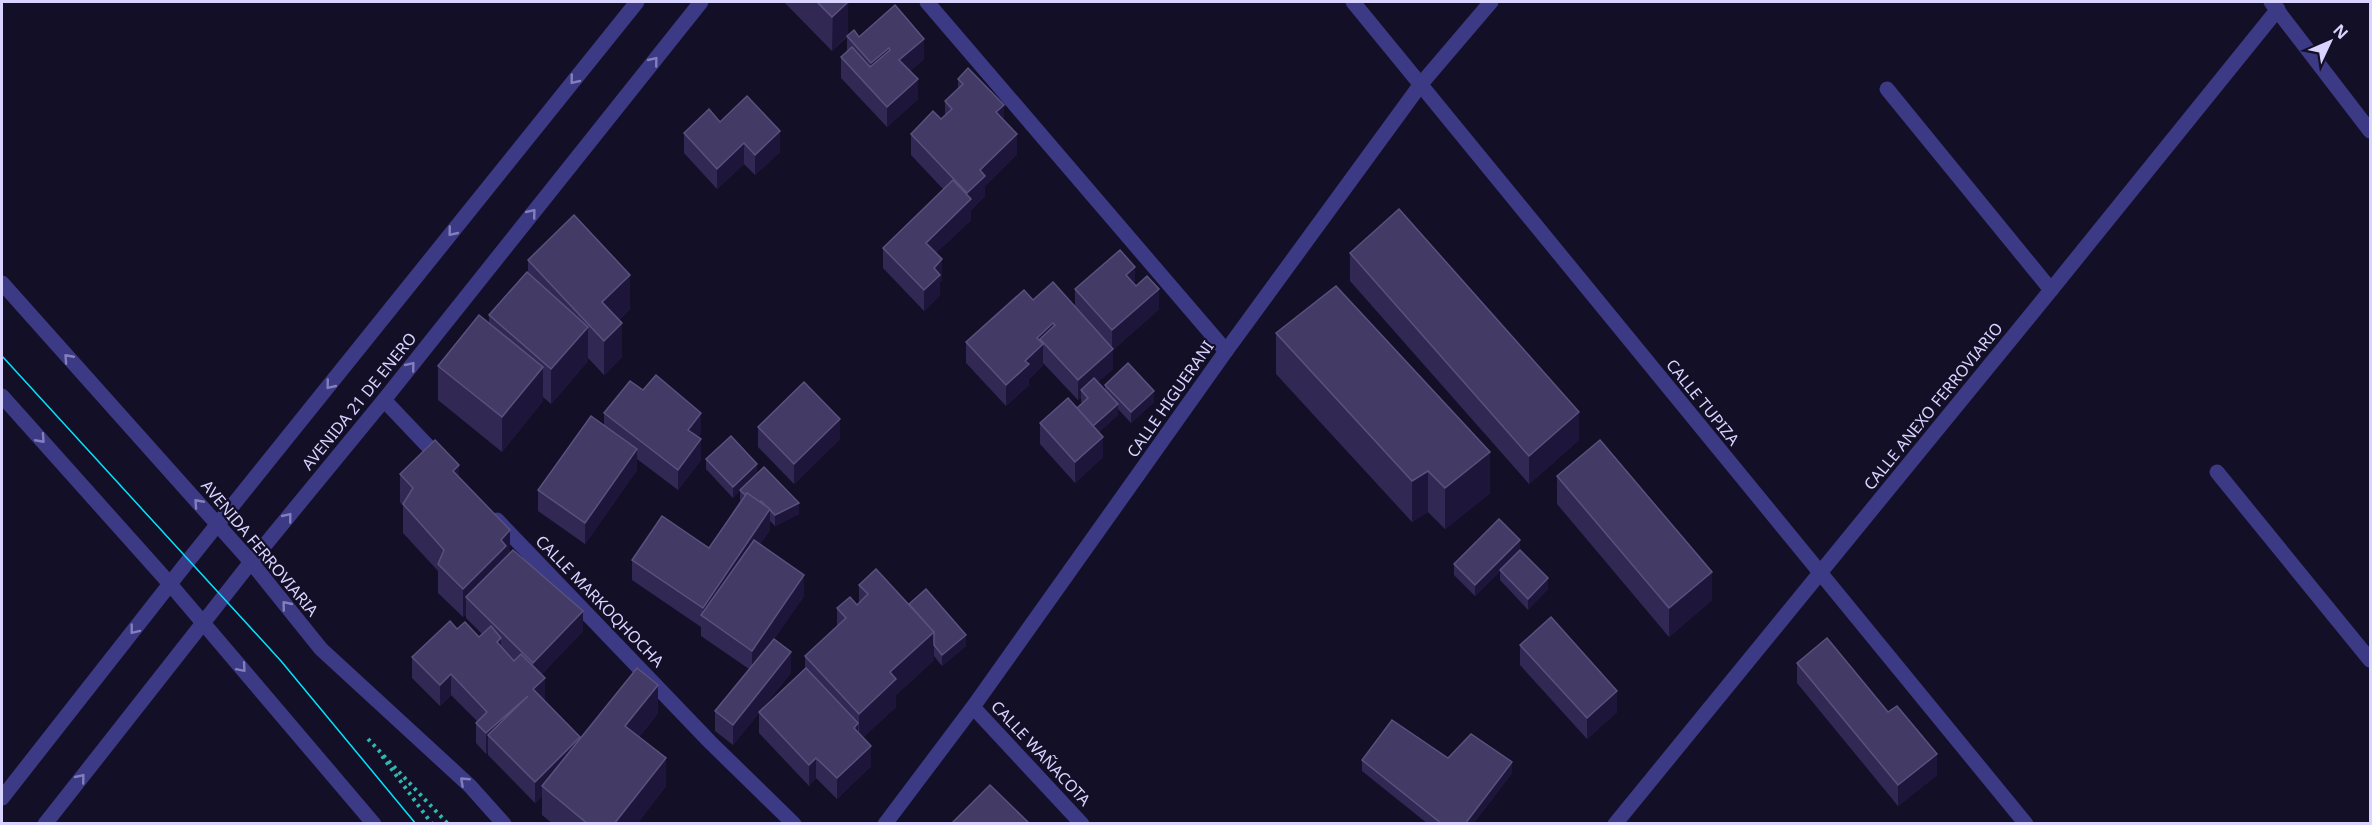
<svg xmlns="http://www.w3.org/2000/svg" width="2372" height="825" font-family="'Noto Sans',sans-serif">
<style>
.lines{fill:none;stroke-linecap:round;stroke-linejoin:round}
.path{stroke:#2fb8b0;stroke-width:4;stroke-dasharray:3 4.5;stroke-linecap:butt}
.minor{stroke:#3d3a85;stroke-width:15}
.tram{stroke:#00e5ff;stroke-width:1.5}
.wall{fill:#312854}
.shaded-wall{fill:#1d163a}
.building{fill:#433a66;stroke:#5a527e;stroke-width:1.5}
.oneway{stroke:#837fbc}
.labels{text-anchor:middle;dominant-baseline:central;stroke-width:4.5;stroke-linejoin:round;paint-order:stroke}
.street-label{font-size:16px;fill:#d9d4ff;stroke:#130f26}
</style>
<rect width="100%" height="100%" fill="#130f26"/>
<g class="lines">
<g class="path">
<path d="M368,739L448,824"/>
<path d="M382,756L432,824"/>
</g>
<g class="minor">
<path d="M927,2L1226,351"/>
<path d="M1353,2L2026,824"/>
<path d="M2271,2L2370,131"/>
<path d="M1887,89L2051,290"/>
<path d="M2,283L251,562L321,649L470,786L504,824"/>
<path d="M2,396L170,584L374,824"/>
<path d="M384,400L442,461"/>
<path d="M2217,472L2370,660"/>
<path d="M497,520L710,742L794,824"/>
<path d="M973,707L1082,824"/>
<path d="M2,798L188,561L637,2"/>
<path d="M45,824L251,562L384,400L701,2"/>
<path d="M885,824L973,707L1226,351L1421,84L1491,2"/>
<path d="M1615,824L2051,290L2278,9"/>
</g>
<path class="tram" d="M2,356L281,661L416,824"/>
</g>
<g class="wall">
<path d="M784,2H851L848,4V35L859,37L924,59L910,71L918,99L887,127L841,78V57L847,52V37L832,51Z"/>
<path d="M958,79L1004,120L1017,154L985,186V196L971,210V220L936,253L942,280L940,282V295L924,311L883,268V248L943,189L911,155V134L941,119L945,115V101L958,90Z"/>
<path d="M720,122L780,152L755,175L744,164L717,189L684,153V133Z"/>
<path d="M1350,253L1579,440L1529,484L1350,281Z"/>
<path d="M528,260L630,309L619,320L622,357L604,375L588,358V361L551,404L543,397V401L502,452L438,400V366L489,324V315L528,273Z"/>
<path d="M1135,285L1159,309L1113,350V369L1098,382L1105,391V385L1154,402L1131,423L1118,409V415L1099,432L1103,457L1075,483L1040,444V423L1077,408L1082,403L1081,401V397L1078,400L1043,363V365L1029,379V385L1006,406L966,363V342L1075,307V289Z"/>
<path d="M1276,333L1490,493L1445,529L1428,512L1412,522L1276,374Z"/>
<path d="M604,413L701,433L698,437L701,460L678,490L637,459V470L585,544L538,511V490L604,426Z"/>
<path d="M758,427L840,439L794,484L758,447Z"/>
<path d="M706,459L757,474L799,514L775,526L770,521V530L760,544L804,596L774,639L791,673L760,711L805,668V656L837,626V608L857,605L859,603V585L909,604L966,646L942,666L934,656V660L896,695V707L863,737L871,766L837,799L816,778L809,786L759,733V713L733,745L715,731V711L749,669L701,636V627L632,580V560L709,548L740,501V490L733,498L706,469Z"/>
<path d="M400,474L459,478L510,552L583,631L541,675L545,699L544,700L580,738L658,713L639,737L666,786L637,824H553L542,815V796L535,803L488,755V752L486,754L476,743V723L477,721L451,695L440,706L412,678V657L457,629L479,637L482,634L466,618V615L463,617L438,593V571L403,533V506L400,502Z"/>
<path d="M1557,476L1712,600L1669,637L1557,504Z"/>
<path d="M1520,550L1548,589L1528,610L1500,580V571L1475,596L1454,575V564Z"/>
<path d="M1520,645L1617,712L1587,739L1520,665Z"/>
<path d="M1797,663L1937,775L1898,806L1797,683Z"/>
<path d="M1448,758L1512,773L1473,824H1428L1362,771V760Z"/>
</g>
<g class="shaded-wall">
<path d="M833,2H851L848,4V35L832,51Z"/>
<path d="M924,39V59L899,80V60Z"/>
<path d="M889,48V68L871,84V63Z"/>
<path d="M918,79V99L887,127V107Z"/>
<path d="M1004,105V126L996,112Z"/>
<path d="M780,131V152L755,175V155Z"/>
<path d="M1017,134V154L985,186V196L971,210V220L926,263V243L967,203V193L980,170Z"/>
<path d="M744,143V164L717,189V169Z"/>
<path d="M942,259V280L940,282V295L924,311V290L934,268Z"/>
<path d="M1135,267V288L1126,275Z"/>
<path d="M630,275V309L602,336V302Z"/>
<path d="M1159,289V309L1113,350V369L1084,394L1081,390V397L1078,400V380L1112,349V330Z"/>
<path d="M622,323V357L604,375V341Z"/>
<path d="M1053,323V343L1040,339V348L1043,344V365L1029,379V385L1006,406V385L1025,361L1037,338Z"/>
<path d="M588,327V361L551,404V369Z"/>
<path d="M543,367V401L502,452V417Z"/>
<path d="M1154,391V402L1131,423V412Z"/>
<path d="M1118,404V415L1090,440V429Z"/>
<path d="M1579,412V440L1529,484V456Z"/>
<path d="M701,413V433L688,450V430Z"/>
<path d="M840,419V439L794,484V464Z"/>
<path d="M1103,437V457L1075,483V462Z"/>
<path d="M701,439V460L678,490V470Z"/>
<path d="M637,449V470L585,544V523Z"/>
<path d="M1490,452V493L1445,529V488Z"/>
<path d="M757,464V475L733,498V487Z"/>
<path d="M459,465V493L453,471Z"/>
<path d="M1428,471V512L1412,522V481Z"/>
<path d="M799,503V514L775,526V515Z"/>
<path d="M770,509V530L709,621L703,617V608Z"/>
<path d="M510,530V558L466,597V615L463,617V589L501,540Z"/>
<path d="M1520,540V551L1475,596V585Z"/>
<path d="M1712,572V600L1669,637V608Z"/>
<path d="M804,575V596L752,671V651Z"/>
<path d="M1548,578V589L1528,610V599Z"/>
<path d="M583,611V631L533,684V663Z"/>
<path d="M934,632V660L896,695V707L859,742V714L890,672Z"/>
<path d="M966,635V646L942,666V655Z"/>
<path d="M501,638V659L497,642Z"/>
<path d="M791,652V673L733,745V725Z"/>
<path d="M451,674V695L440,706V685Z"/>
<path d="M545,678V699L533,710V689Z"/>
<path d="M658,685V713L625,754V726Z"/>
<path d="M1617,691V712L1587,739V718Z"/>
<path d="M528,696L488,735V752L486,754V733Z"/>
<path d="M858,723V744L854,728Z"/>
<path d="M580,737V757L542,786V796L535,803V782Z"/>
<path d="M871,746V766L837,799V778Z"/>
<path d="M1937,754V775L1898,806V785Z"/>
<path d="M666,758V786L637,824H614Z"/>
<path d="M816,758V778L809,786V765Z"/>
<path d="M1512,762V773L1473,824H1465Z"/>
</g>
<g class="building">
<path d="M817,2H848L832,17Z"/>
<path d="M895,5L924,39L899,60L918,79L887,107L841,57L852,47L870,67L890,50L889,48L871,63L847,36L854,30L859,37Z"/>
<path d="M968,68L1004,105L996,112L1017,134L980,170L985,176L967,193L911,134L933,111L941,119L952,109L945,101L963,84L958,79Z"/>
<path d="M747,96L780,131L755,155L744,143L717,169L684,133L709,109L720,122Z"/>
<path d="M953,180L971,199L926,243L942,259L934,268L940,275L924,290L883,248Z"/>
<path d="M1399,209L1579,412L1529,456L1350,253Z"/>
<path d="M574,215L630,275L602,302L622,323L604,341L528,260Z"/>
<path d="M1120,250L1135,267L1126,275L1136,286L1147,276L1159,289L1112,330L1075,289Z"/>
<path d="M527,272L588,327L551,369L489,315Z"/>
<path d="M1053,282L1113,349L1078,380L1040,339L1055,325L1053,323L1037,338L1043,344L1025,361L1029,364L1006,385L966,342L1024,290L1033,300Z"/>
<path d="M1336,286L1490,452L1445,488L1428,471L1412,481L1276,333Z"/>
<path d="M479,315L543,367L502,417L438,366Z"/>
<path d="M1128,363L1154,391L1131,412L1105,385Z"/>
<path d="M656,375L701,413L688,430L701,439L678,470L604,413L630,381L643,390Z"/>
<path d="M1094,378L1118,404L1093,426L1077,408L1088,398L1081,390Z"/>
<path d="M804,382L840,419L794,464L758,427Z"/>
<path d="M1068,398L1103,437L1075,462L1040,423Z"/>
<path d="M591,416L637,449L585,523L538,490Z"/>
<path d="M731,436L757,464L733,487L706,459Z"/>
<path d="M435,440L459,465L453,471L510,530L501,540L506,546L463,589L438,564L444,550L403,504L413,488L400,474Z"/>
<path d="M1600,440L1712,572L1669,608L1557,476Z"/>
<path d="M764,467L799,503L775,515L761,501L760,502L747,493L745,495L740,490Z"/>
<path d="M747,493L770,509L703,608L632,560L662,516L709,548Z"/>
<path d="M1499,519L1520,540L1475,585L1454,564Z"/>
<path d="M754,540L804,575L752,651L701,615Z"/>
<path d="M513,550L583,611L533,663L466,597Z"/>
<path d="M1520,550L1548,578L1528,599L1500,570Z"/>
<path d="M876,569L934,632L890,672L896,679L859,714L805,656L846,618L837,608L850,597L857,605L868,594L859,585Z"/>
<path d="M926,589L966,635L942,655L934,645V632L909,604Z"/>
<path d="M1551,617L1617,691L1587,718L1520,645Z"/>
<path d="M450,621L457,629L465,622L479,637L491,626L501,638L497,642L514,661L521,654L545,678L533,689L580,737L535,782L488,735L528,696L486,733L476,723L487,712L451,674L440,685L412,657Z"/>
<path d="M1827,638L1888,712L1897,706L1937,754L1898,785L1797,663Z"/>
<path d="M774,639L791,652L733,725L715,711Z"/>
<path d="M637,668L658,685L625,726L666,758L614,824H588L542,786Z"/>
<path d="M806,668L858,723L854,728L871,746L837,778L816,758L809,765L759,712Z"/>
<path d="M1392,720L1448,758L1471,734L1512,762L1465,824H1442L1362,760Z"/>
<path d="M990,785L1030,824H951Z"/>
</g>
<defs><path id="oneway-chevron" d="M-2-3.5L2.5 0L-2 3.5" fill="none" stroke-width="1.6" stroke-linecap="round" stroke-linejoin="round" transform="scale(1.5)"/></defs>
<g class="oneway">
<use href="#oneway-chevron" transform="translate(654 61) rotate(-51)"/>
<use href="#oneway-chevron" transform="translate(574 80) rotate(129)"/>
<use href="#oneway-chevron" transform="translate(532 213) rotate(-51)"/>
<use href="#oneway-chevron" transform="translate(452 232) rotate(129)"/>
<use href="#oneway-chevron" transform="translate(68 358) rotate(-132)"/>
<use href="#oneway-chevron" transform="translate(411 366) rotate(-51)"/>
<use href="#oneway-chevron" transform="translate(330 385) rotate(129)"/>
<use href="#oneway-chevron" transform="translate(41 439) rotate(48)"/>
<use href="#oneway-chevron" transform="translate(198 503) rotate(-132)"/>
<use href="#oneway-chevron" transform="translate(288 517) rotate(-51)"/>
<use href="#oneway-chevron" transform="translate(286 605) rotate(-129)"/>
<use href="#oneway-chevron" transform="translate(134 630) rotate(128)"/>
<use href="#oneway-chevron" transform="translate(242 668) rotate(49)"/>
<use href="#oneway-chevron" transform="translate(81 778) rotate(-51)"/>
<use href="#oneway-chevron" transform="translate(464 781) rotate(-137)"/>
</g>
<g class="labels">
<g class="street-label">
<text transform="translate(1170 399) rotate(-55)">CALLE HIGUERANI</text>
<text transform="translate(359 401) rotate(-51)">AVENIDA 21 DE ENERO</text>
<text transform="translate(1703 402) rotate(51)">CALLE TUPIZA</text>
<text transform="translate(1933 406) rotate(-51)">CALLE ANEXO FERROVIARIO</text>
<text transform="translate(260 548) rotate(50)">AVENIDA FERROVIARIA</text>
<text transform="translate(600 601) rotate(46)">CALLE MARKOQHOCHA</text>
<text transform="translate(1041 753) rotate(47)">CALLE WAÑACOTA</text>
</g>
</g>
<rect width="2372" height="825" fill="none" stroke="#d9d4ff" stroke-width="6"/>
<g transform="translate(2330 42) rotate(46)" stroke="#130f26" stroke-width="4.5" paint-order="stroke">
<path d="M0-4.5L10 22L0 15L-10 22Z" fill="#d9d4ff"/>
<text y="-9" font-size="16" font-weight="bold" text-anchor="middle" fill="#d9d4ff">N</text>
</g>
</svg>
